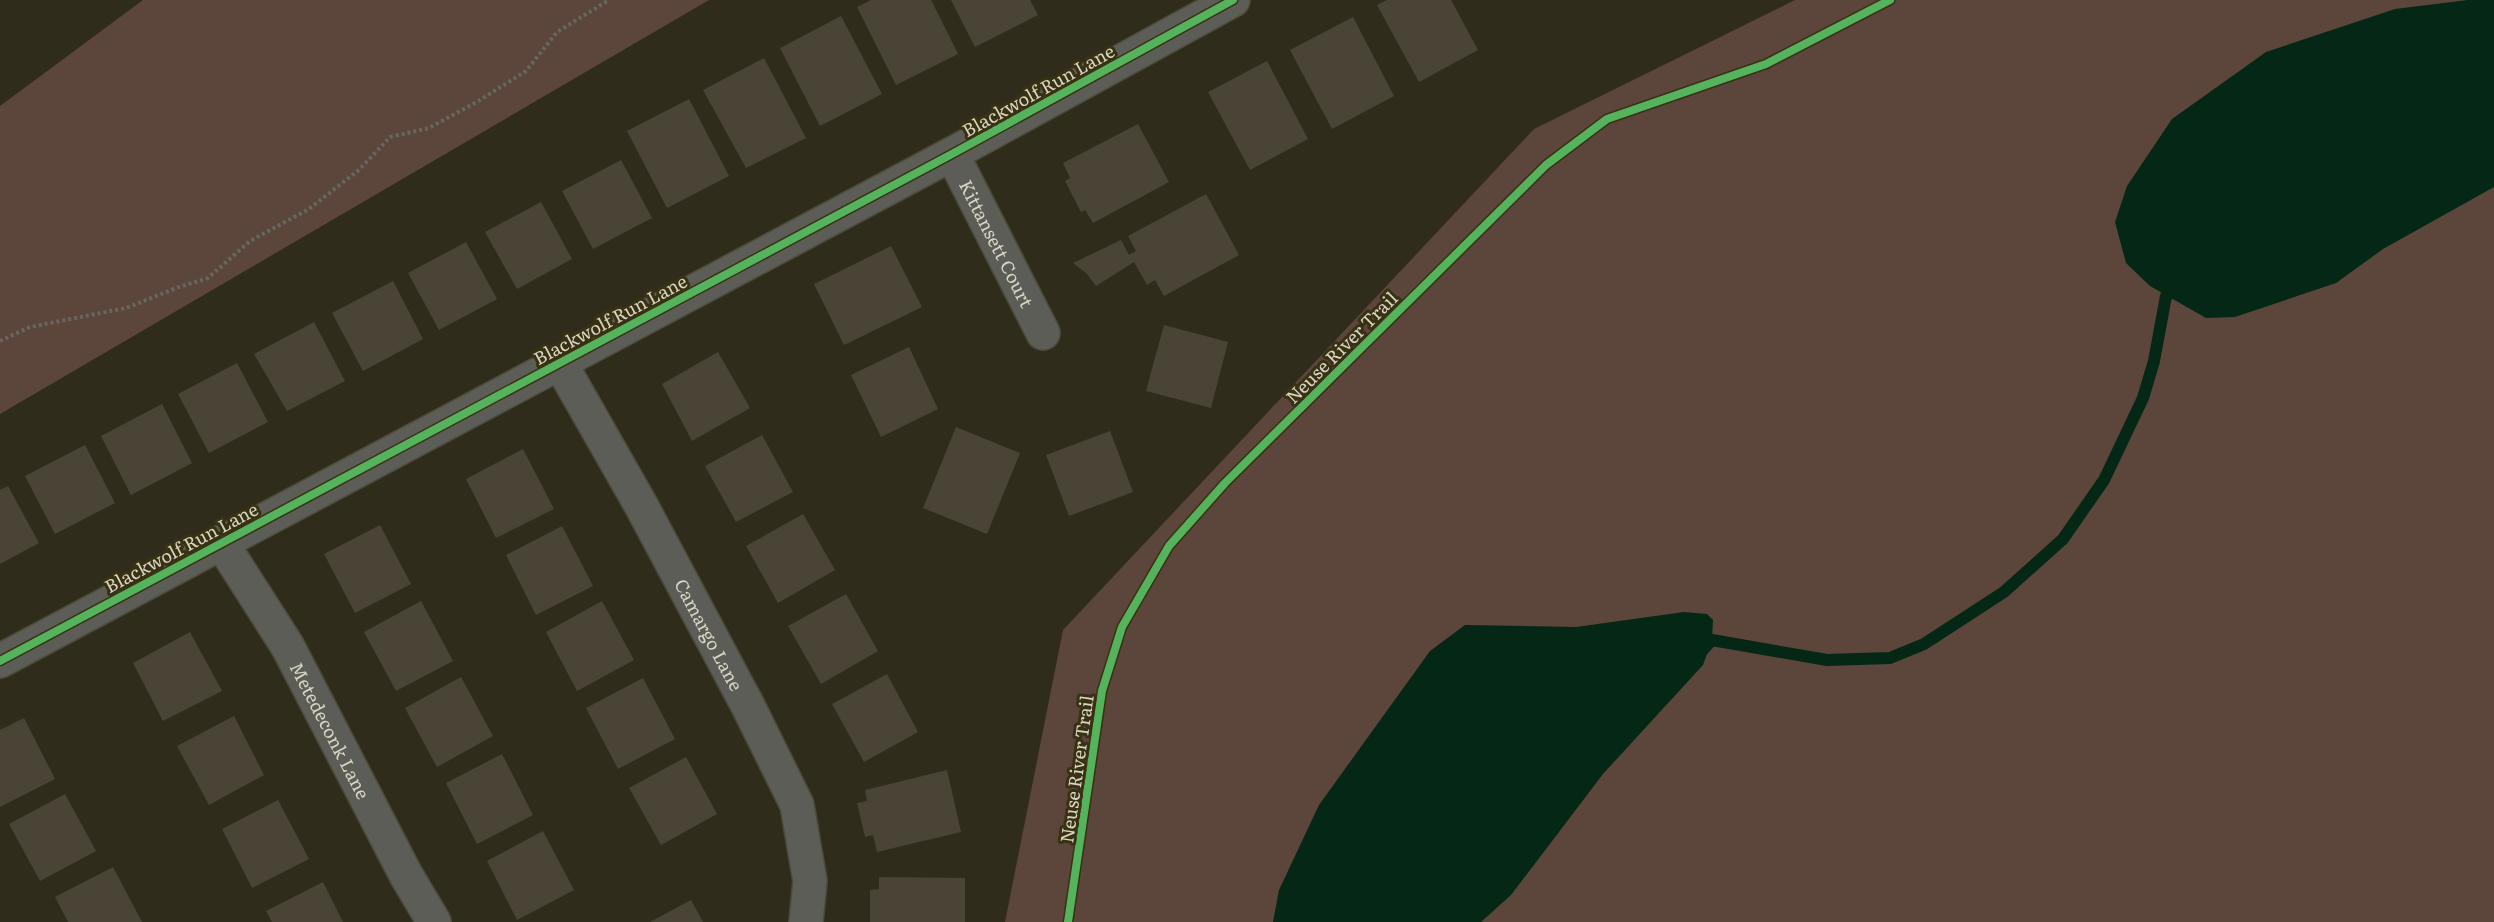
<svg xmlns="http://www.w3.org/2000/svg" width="2494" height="922" font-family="Literata,serif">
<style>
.green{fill:#5c453b}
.water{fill:#052716}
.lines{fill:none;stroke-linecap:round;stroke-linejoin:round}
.stream{stroke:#052716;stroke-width:12}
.building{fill:#4a4437}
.street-casing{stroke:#4d4a3b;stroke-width:36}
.path{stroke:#66675f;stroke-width:4;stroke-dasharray:3 3;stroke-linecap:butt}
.street{stroke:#5c5d57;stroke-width:33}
.cycleway-casing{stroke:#383213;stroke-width:11}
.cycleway{stroke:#56b35d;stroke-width:8}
.labels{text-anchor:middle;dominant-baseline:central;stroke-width:6;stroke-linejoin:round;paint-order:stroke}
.street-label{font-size:18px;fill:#d8d5c4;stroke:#383213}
</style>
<rect width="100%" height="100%" fill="#302c1b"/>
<g class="green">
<path d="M143,0H709L0,414V106Z"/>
<path d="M1795,0H2494V922H1005L1063,630L1534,129Z"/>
</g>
<g class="water">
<path d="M2468,0H2494V187L2383,249L2336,283L2235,317L2206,318L2150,286L2126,263L2115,222L2127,186L2172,119L2266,52L2395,9Z"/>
<path d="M1684,612L1707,614L1713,620L1712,640L1703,665L1603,774L1511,895L1481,922H1273L1279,890L1319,805L1430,651L1465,625L1576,627Z"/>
</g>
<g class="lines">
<path class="stream" d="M1701,652L1712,640L1827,660L1890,658L1924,644L2004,592L2063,539L2104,480L2143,398L2154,361L2166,296L2178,289"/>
</g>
<g class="building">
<path d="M871,0H931L958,54L896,85L857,7Z"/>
<path d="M951,0H1030L1038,15L975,47Z"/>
<path d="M1387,0H1451L1478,50L1419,82L1377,5Z"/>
<path d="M841,16L882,94L820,126L780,48Z"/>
<path d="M1353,17L1394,96L1332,129L1290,50Z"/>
<path d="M764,58L806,138L746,168L703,90Z"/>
<path d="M1267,61L1308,139L1250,170L1208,92Z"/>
<path d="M689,99L729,176L667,208L627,131Z"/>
<path d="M1138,124L1169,182L1093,223L1085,210L1081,212L1065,181L1070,178L1063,163Z"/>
<path d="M621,160L652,218L593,249L562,191Z"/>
<path d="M1206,194L1239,255L1164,296L1155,280L1147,285L1134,262L1096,286L1087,274L1073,263L1121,240L1129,255L1136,251L1128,236Z"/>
<path d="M541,202L572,259L517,289L485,232Z"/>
<path d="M466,242L497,299L439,330L408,273Z"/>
<path d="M891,246L922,307L844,345L814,284Z"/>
<path d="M393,281L423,339L363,371L332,313Z"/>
<path d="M314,322L345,381L287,411L254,354Z"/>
<path d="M1164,325L1228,342L1211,408L1146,391Z"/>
<path d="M909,347L938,409L881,437L851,375Z"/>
<path d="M718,352L750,408L692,441L662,384Z"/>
<path d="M237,363L268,422L209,453L178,394Z"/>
<path d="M162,404L192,463L131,495L101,436Z"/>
<path d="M956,427L1020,453L987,534L923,508Z"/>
<path d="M1110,431L1133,492L1069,516L1046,455Z"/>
<path d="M762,435L793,492L736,522L705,466Z"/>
<path d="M85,445L115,503L55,534L25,476Z"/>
<path d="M523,449L554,509L496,538L466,479Z"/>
<path d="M8,486L39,543L0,564V490Z"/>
<path d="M803,514L835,570L778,603L746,546Z"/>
<path d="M380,525L411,584L355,613L324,554Z"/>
<path d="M562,526L593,586L536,615L506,555Z"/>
<path d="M846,594L878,651L821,684L788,626Z"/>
<path d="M421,601L453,661L396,691L364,632Z"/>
<path d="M602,601L634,660L577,691L546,632Z"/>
<path d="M190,632L222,691L163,721L133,663Z"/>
<path d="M887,674L918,732L864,762L832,704Z"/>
<path d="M461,677L493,736L437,767L405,708Z"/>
<path d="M643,678L675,739L618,769L586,708Z"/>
<path d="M234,716L264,775L209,805L177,746Z"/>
<path d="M24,718L55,779L0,807V730Z"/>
<path d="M502,754L533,815L477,844L446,783Z"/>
<path d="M686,757L717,814L661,845L629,788Z"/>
<path d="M947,770L961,832L877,852L873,835L865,837L857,803L867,801L865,790Z"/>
<path d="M65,794L96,851L40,881L9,824Z"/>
<path d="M278,800L309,859L252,888L222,829Z"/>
<path d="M543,831L574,890L517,920L487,861Z"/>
<path d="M113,867L142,922H68L55,897Z"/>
<path d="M879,877L965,878V922H870V890L879,889Z"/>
<path d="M323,882L343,922H272L266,911Z"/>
<path d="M691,900L703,922H650Z"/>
</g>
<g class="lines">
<g class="street-casing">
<g id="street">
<path id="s1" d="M952,154L1043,333"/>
<path id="s2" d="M560,363L642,507L748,706L797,805L810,881L806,922"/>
<path id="s3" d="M221,542L288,647L406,875L434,922"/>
<path d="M0,661L952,154L1233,0"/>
</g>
</g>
<path class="path" d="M0,341L30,327L126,308L179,287L208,278L250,241L309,209L360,169L390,137L429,128L475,103L526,71L557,32L609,0"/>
<use href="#street" class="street"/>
<g class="cycleway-casing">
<g id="cycleway">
<path d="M0,661L952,154L1233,0"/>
<path d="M1068,922L1102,691L1122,627L1169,546L1225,483L1546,165L1607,119L1766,64L1890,0"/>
</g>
</g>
<use href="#cycleway" class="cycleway"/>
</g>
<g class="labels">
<g class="street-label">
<text transform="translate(1038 90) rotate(-29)">Blackwolf Run Lane</text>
<text stroke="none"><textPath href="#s1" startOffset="100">Kittansett Court</textPath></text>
<text transform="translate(610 319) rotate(-28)">Blackwolf Run Lane</text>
<text transform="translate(1341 347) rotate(-45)">Neuse River Trail</text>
<text transform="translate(181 547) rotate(-28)">Blackwolf Run Lane</text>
<text stroke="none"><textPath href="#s2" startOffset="310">Camargo Lane</textPath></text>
<text stroke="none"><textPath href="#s3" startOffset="218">Metedeconk Lane</textPath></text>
<text transform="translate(1076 769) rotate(-82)">Neuse River Trail</text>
</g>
</g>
</svg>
